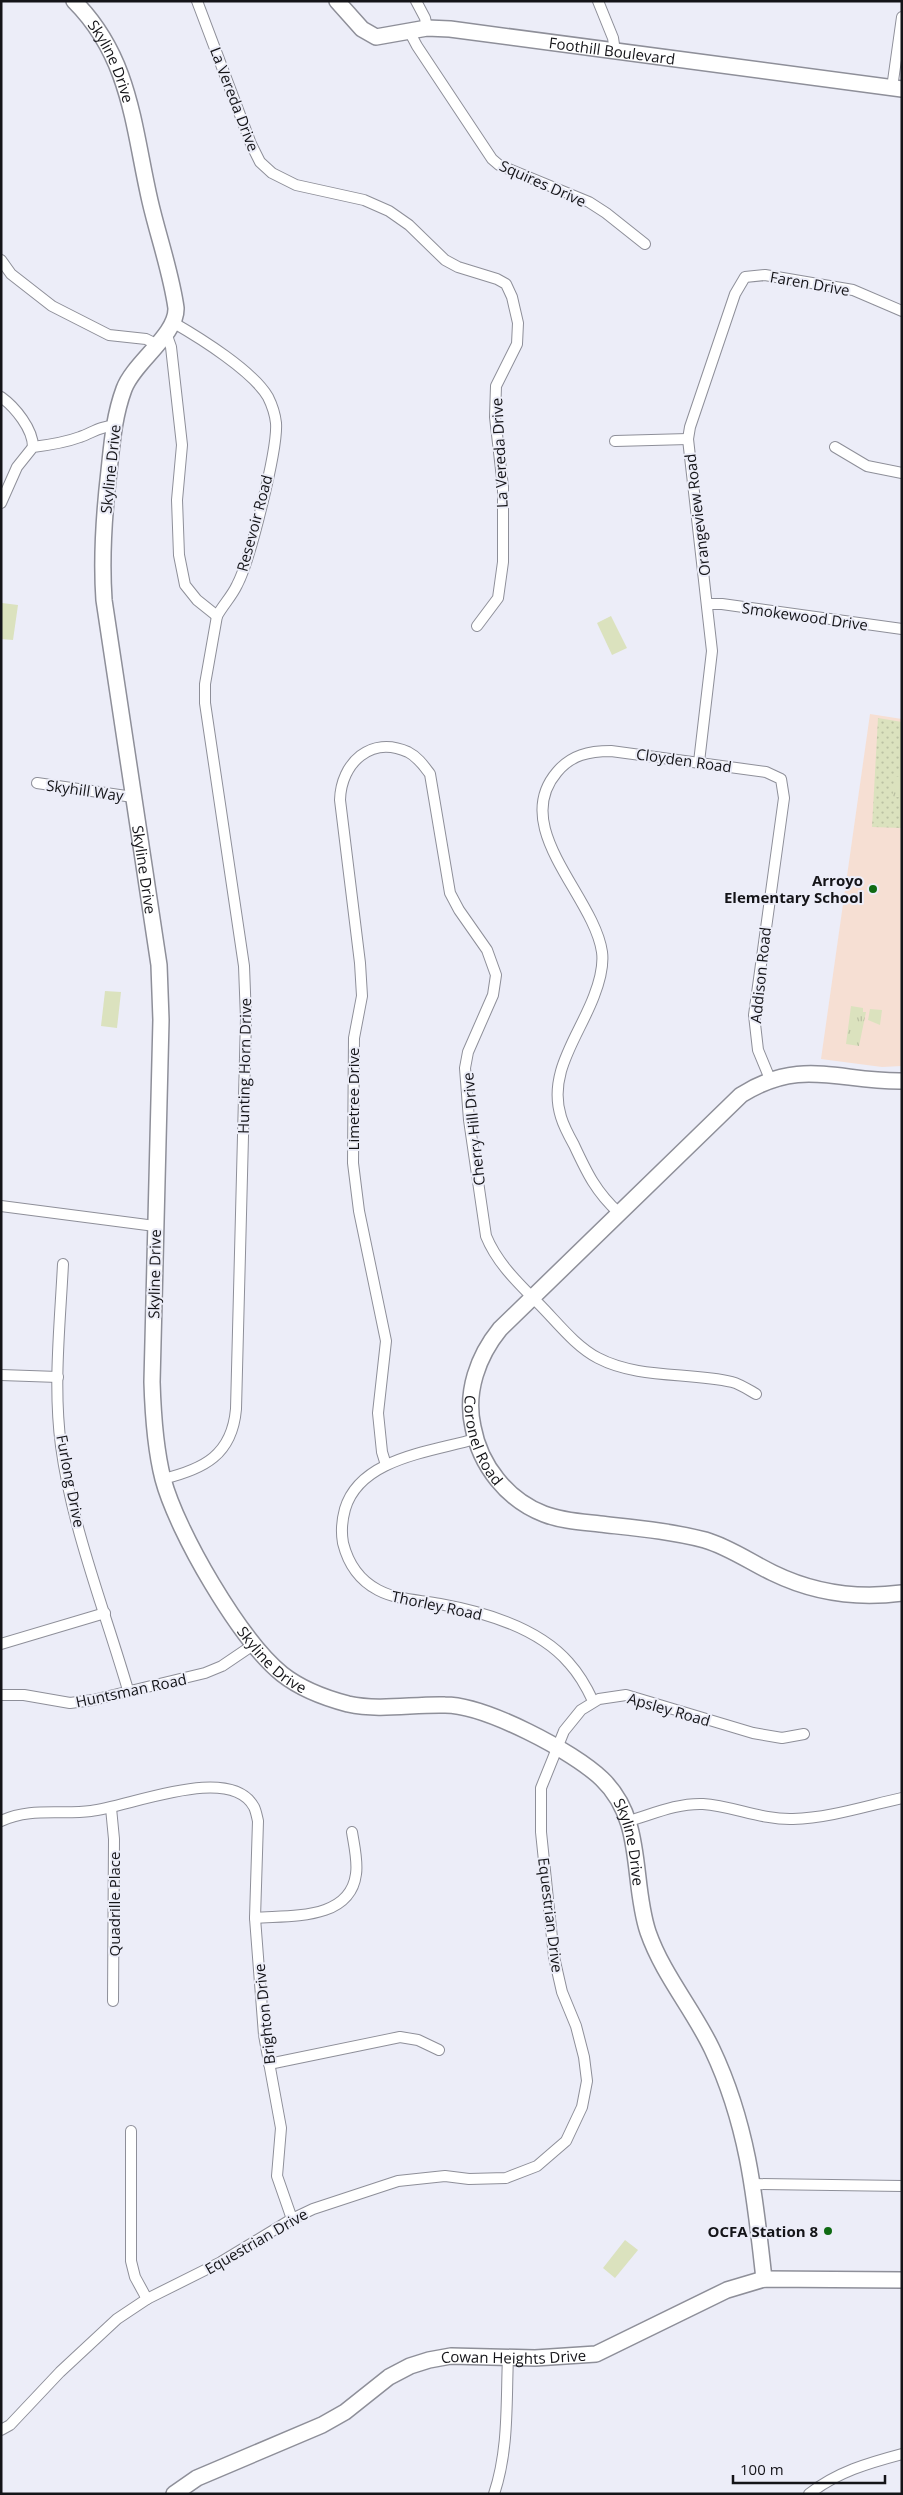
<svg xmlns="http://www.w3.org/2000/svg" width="903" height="2495" font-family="'Open Sans',sans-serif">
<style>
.education{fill:#f6dfd3}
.grass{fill:url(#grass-dots)}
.park{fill:url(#park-tufts)}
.pitch{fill:#dbe2be}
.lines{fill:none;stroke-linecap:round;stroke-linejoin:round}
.street-casing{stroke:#8e8f99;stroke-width:12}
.secondary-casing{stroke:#8e8f99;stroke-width:18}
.street{stroke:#fff;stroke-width:10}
.secondary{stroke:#fff;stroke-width:15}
.poi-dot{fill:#0f6a13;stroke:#ecedf8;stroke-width:2}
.labels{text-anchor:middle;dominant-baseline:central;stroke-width:4;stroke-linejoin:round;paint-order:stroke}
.street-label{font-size:15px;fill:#141418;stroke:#ecedf8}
.poi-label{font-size:15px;font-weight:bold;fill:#141418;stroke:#ecedf8;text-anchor:end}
</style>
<defs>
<pattern id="grass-dots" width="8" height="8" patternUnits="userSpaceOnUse" patternTransform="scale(1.25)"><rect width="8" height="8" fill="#dbe2be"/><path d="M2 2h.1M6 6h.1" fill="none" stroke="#bbc1a3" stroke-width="1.8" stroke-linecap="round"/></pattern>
<pattern id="park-tufts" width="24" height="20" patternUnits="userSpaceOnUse" patternTransform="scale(1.25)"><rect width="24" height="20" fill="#dbe2be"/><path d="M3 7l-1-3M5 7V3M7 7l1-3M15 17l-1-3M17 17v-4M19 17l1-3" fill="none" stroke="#bbc1a3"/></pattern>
</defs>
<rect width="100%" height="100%" fill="#ecedf8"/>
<path class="education" d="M870,714L902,719V1066L882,1067L821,1059Z"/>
<path class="grass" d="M878,718L902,722V828L872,827Z"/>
<g class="park">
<path d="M894,777H902V797H893Z"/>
<path d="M851,1006L863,1008V1012H866L859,1046L846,1044Z"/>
<path d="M870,1009L882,1010L880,1025L868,1020Z"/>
</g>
<g class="pitch">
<path d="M2,603L18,605L13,640L1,639Z"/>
<path d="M611,616L627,648L612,655L597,623Z"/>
<path d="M105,991L121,992L117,1028L101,1026Z"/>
<path d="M625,2240L638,2250L615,2278L603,2268Z"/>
</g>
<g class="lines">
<g class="street-casing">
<g id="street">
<path d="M197,1L251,144L260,162L272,173L296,185L364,200L389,211L409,225L445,260L458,267L497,279L506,284L512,297L518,323L517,344L496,386L495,417L503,487V562L498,598L477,626"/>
<path d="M416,1L425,18L427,28"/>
<path d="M598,1L613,38L615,51"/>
<path d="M409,31L417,46L492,159L499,165L589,202L606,213L645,244"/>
<path d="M892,88L902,17"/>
<path d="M1,260L11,274L52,306L109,335L146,339L156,344"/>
<path d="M166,333L171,347L182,445L177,500L179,555L185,585L197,600L217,616C223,605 232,596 237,585C250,561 278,448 276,423C275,414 272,405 268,397C253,371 200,338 174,323"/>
<path d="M1,397C15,407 33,429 33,447"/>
<path d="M615,441L688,439"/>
<path d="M835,447L867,466L902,473"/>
<path d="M1,503L17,467L33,447C49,445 64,443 80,437C92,433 100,426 114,426"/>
<path d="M707,604H722L902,629"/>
<path d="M699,762L712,651L688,439L690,427L735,294L745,277L765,275L853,290L902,311"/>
<path d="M37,783L133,797"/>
<path d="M1,1206L155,1226"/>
<path d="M619,1213C596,1192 587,1173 574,1145C569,1136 564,1127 561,1117C547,1073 579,1036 594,996C599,983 604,967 602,952C594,896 509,828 557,772C571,755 589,751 611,751L766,772L781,779L784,798L754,1015L758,1050L770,1079"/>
<path d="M63,1264C60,1324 53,1387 61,1446C72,1528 105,1611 128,1690"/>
<path d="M1,1375L58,1377"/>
<path d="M475,1439C431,1452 360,1458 345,1509C342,1520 341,1532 343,1543C348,1563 359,1580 378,1590C397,1600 420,1600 440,1604C484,1612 539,1628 569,1663C579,1674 587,1688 593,1701"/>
<path d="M386,1465L382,1452L378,1413L386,1341L359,1211L353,1163L354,1038L362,996L360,963L340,800C341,763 371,735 408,752C418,757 424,766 430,774L450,893L459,910L487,950L496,975L493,995L468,1052L465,1068L469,1120L486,1236C497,1263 518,1283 539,1304C557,1322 575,1346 598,1358C638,1379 689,1372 732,1382C740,1384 749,1390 756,1394"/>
<path d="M163,1479C204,1469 232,1455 236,1409L246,1019L244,966L205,703V684L217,616"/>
<path d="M1,1644L105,1613"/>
<path d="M1,1695H24L70,1703L93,1700L205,1673L222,1666L253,1645"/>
<path d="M111,1808L114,1839L113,2001"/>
<path d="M1,1821C30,1807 61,1815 91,1811C129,1807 230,1763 254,1807C256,1811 257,1817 258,1821L255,1918L264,2035L281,2128L277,2176L292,2219"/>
<path d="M629,1821C653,1814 677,1803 703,1804C733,1806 762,1820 793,1819C829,1818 866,1806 902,1798"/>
<path d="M255,1918C289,1915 350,1921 356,1874C358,1861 354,1845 352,1832"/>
<path d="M269,2064L400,2037L418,2040L439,2050"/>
<path d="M131,2131V2261L135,2277L147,2299"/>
<path d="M754,2184L902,2186"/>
<path d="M1,2430L10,2425L60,2372L117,2319L147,2299L221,2262L292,2219L313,2209L398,2181L445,2176L469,2179L506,2178L537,2166L566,2141L582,2107L587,2081L584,2057L576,2026L562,1992L554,1957L541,1832V1788L564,1731L581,1710L599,1699L626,1695L753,1733L782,1738L804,1734"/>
<path d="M494,2494C509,2449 506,2403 508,2357"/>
<path d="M809,2494C837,2472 868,2463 902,2454"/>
</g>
</g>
<g class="secondary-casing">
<g id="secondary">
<path id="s1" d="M74,1C131,58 133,127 150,201C158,236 171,272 176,308C177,335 134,362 124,389C114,416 112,443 109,471C104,514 101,557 104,600L159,965L161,1020L152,1382C153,1415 155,1448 163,1479C177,1532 240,1640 282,1674C301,1689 325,1698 348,1704C381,1711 412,1704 445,1705C485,1705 573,1751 602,1779C645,1820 631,1881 648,1932C663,1975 693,2009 712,2049C748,2125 755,2197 764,2279"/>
<path id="s2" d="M337,1L362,29L376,37L427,28L450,29L902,89"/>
<path id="s3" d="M902,1081C839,1082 801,1057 741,1095L500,1329C478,1356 465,1392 473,1427C480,1465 507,1500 544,1514C562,1521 582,1522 600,1524C635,1528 670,1531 705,1540C729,1547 750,1562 773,1573C814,1593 857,1599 902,1593"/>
<path id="s4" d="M174,2494L197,2478L322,2425L345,2412L389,2377L410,2366L429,2360L451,2356L535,2358L596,2354L727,2290L764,2279L902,2280"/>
</g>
</g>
<use href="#street" class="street"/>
<use href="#secondary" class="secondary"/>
</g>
<g class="poi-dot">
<circle cx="873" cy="889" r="5"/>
<circle cx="828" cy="2231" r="5"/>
</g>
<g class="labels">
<g class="street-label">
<text stroke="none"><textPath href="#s2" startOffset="292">Foothill Boulevard</textPath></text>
<text stroke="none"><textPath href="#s1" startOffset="72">Skyline Drive</textPath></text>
<text transform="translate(235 99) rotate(69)">La Vereda Drive</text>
<text transform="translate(543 183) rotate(24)">Squires Drive</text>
<text transform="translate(810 283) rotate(10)">Faren Drive</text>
<text transform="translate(499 453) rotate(-93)">La Vereda Drive</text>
<text transform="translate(110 469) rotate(-84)">Skyline Drive</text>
<text transform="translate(697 515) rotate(-97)">Orangeview Road</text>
<text transform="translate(254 523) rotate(-75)">Resevoir Road</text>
<text transform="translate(805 616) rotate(8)">Smokewood Drive</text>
<text transform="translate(684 760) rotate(8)">Cloyden Road</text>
<text transform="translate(85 790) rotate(8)">Skyhill Way</text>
<text stroke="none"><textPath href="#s1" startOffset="911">Skyline Drive</textPath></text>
<text transform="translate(760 975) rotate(-84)">Addison Road</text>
<text transform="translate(244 1066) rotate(-89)">Hunting Horn Drive</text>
<text transform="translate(353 1099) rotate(-90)">Limetree Drive</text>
<text transform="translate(473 1129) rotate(-96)">Cherry Hill Drive</text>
<text transform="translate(154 1274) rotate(-89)">Skyline Drive</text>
<text stroke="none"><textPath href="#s3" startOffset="622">Coronel Road</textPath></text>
<text transform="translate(71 1481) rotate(79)">Furlong Drive</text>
<text transform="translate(437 1605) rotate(12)">Thorley Road</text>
<text stroke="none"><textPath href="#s1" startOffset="1736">Skyline Drive</textPath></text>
<text transform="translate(131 1690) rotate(-12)">Huntsman Road</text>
<text transform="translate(669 1709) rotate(16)">Apsley Road</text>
<text stroke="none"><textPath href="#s1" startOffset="2170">Skyline Drive</textPath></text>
<text transform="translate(114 1904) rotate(-90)">Quadrille Place</text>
<text transform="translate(551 1915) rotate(83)">Equestrian Drive</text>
<text transform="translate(264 2014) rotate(-96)">Brighton Drive</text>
<text transform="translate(256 2241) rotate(-30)">Equestrian Drive</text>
<text stroke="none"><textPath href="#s4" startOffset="375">Cowan Heights Drive</textPath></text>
</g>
<g class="poi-label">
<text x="863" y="880">Arroyo<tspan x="863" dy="17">Elementary School</tspan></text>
<text x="818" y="2231">OCFA Station 8</text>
</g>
</g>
<rect width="903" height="2495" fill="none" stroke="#141418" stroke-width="5"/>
<path d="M733 2475v8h152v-8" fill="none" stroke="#141418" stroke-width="2.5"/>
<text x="740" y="2475" font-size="15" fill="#141418" stroke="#ecedf8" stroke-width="4" paint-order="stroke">100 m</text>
</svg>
